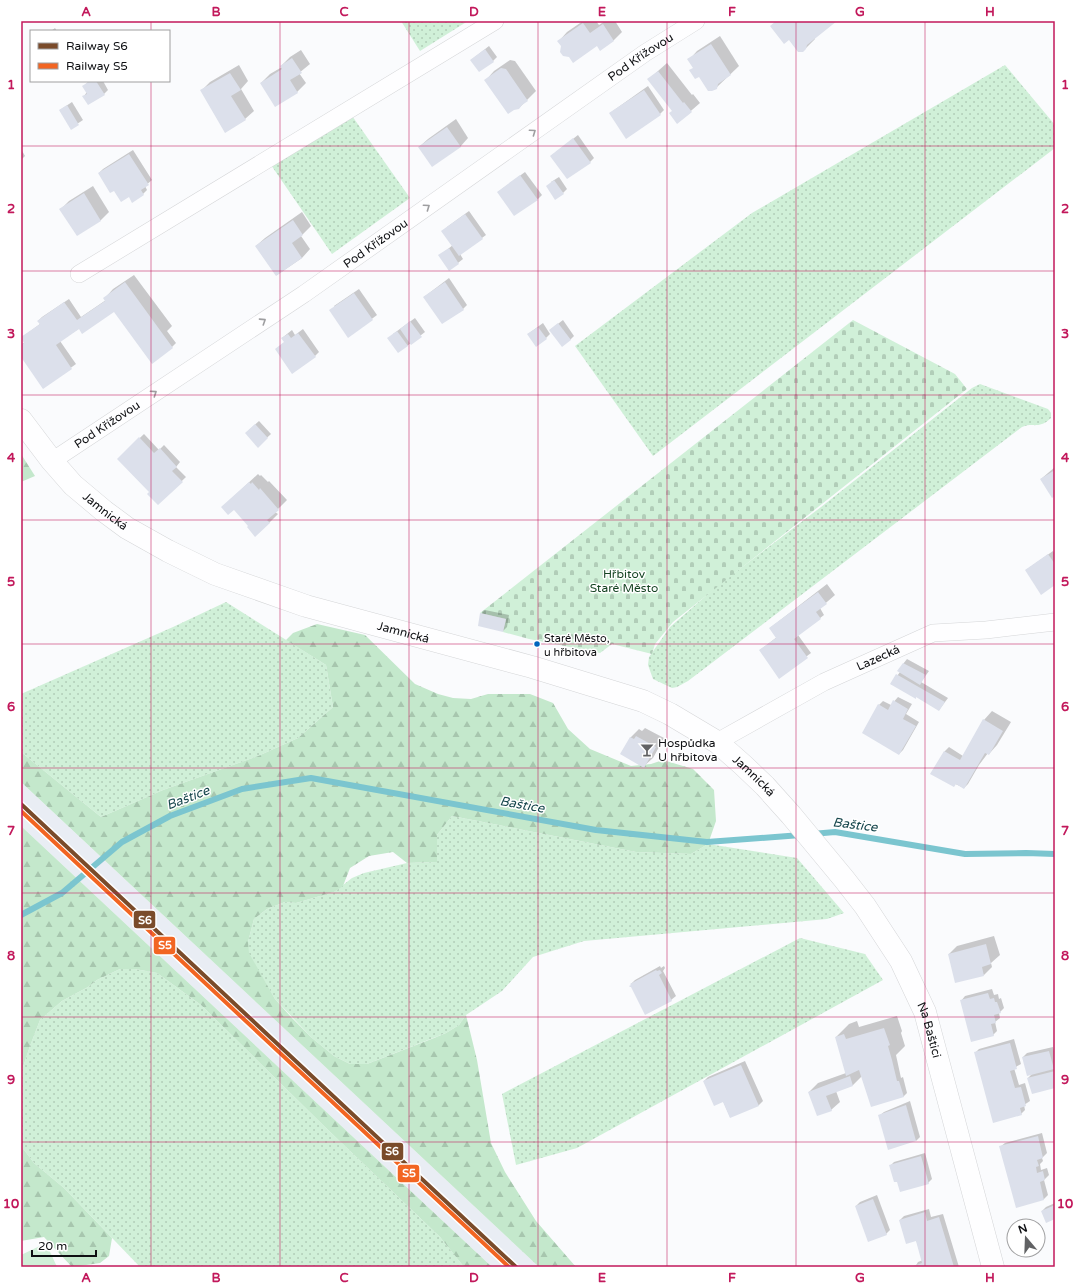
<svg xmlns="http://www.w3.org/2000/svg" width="1076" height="1288" font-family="'Varela Round',sans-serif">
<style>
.built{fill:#e9edf4}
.grass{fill:url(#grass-dots)}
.forest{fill:url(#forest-firs)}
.cemetery{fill:url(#cemetery-stones)}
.park{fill:#d0f0d8}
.shadow{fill:#0003}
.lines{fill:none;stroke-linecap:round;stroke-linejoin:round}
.stream{stroke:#7bc5cf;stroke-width:6}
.building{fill:#dce0eb}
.street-casing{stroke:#d5d6d8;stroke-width:18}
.secondary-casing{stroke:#d5d6d8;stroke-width:23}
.street{stroke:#fefeff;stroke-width:17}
.secondary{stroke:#fefeff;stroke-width:22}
.rail-1-casing{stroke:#fff;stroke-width:7}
.rail-2-casing{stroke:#fff;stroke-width:7}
.rail-1{stroke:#7a4b2a;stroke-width:4}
.rail-2{stroke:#f26522;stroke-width:4}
.oneway{stroke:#9e9ea0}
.grid{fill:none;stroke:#c2185b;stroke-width:1;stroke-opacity:0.55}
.bus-dot{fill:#0065bd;stroke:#fff;stroke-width:1.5}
.labels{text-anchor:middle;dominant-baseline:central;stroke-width:3;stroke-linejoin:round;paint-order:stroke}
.bus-label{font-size:11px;fill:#0e0f12;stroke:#fff;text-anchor:start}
.street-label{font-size:12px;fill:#0e0f12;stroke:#fff}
.park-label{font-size:12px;fill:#144322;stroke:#fff}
.poi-label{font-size:12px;fill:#0e0f12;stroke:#fff;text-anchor:start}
.water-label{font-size:13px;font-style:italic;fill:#16464c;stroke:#fff}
.line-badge{stroke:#fff;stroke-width:1.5}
.badge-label{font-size:11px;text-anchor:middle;font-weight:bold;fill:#fff}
.neatline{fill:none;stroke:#c2185b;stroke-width:1.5}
.grid-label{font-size:13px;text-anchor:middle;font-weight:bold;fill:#c2185b}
</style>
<defs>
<pattern id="grass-dots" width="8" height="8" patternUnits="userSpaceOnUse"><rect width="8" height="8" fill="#d0f0d8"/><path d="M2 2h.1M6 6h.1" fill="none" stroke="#b1cdb8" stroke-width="1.8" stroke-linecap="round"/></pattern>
<pattern id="forest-firs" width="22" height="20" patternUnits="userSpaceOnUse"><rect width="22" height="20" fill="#c4e8cc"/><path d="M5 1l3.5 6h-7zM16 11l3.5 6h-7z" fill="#a7c6ae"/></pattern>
<pattern id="cemetery-stones" width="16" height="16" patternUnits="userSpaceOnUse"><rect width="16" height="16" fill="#d0f0d8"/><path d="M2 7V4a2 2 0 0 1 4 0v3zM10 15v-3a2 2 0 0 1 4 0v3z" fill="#b1cdb8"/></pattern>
</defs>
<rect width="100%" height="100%" fill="#fafbfd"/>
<path class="built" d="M21,782L116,871L539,1267H492L21,826Z"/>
<g class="grass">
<path d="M401,21H468L420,51Z"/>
<path d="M1005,65L1055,125V148L653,456L575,346L752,213Z"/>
<path d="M350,113L410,198L332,254L271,165Z"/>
<path d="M980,384L1048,409L1051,413V418C1038,430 1034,422 1022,427L688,681L677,687L672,688L653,679L648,665L649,657L670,627L716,587L821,507L972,388Z"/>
<path d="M226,602L326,665L333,707L298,738L258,756L163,790L101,817L21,752V694L173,627Z"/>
<path d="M452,816L636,852L691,854L708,844L797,858L844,913L827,919L584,941L533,957L502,991L466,1015L459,1025L446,1033L367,1064H350L334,1056L312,1038L275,999L248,953V942L254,919L267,909L285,902L296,903L334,892L352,878L364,873L407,863L437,862V835Z"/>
<path d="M800,938L865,954L883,980L577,1148L516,1165L502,1094Z"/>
<path d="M120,969H135L157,973L201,1005L325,1127L440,1237L464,1267H140L64,1188L34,1163L21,1146V1073L30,1046L40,1020L62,1001L88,987L97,980Z"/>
</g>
<g class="forest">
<path d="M21,454L35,476L21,482Z"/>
<path d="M317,624L365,635L415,684L438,694L453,698L471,699L488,694H530L553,703L568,729L590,749L631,766L651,764L663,760L693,769L714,790L716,821L708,844L691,854L636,852L452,816L437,835V862L407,863L393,852L369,856L350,868L343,886L334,892L296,903L285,902L267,909L254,919L248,942L249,953L275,999L291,1017L312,1038L334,1056L350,1064H367L434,1038L446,1033L459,1025L466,1015L477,1060L491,1143L505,1172L536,1221L576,1267H539L21,782V752L101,817L163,790L258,756L298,738L333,707L326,665L286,640L293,633Z"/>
<path d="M21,826L492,1267H464L440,1237L325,1127L201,1005L157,973L135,969H120L97,980L88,987L62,1001L40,1020L30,1046L21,1073Z"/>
<path d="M21,1146L34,1163L64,1188L112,1238L109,1256L100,1263L72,1267L44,1237L21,1241Z"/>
</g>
<path class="cemetery" d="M853,320L955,374L967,389L673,622L655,644L652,654L612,644L600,653L529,639L503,632L506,619L480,613Z"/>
<path class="park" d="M46,1243L57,1267H21V1255Z"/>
<g class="shadow">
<path d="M583,21H596L599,25L605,21H615L622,32L614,40L600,49L597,45L569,56L559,41L567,32Z"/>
<path d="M776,21H835L815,37V39L806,48Z"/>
<path d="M55,28L57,31H51Z"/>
<path d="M720,36L739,66L716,88L694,68L689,60L697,51Z"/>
<path d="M489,46L497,57L493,61L471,60Z"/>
<path d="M301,50L310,64L299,73L306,83L297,92L261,83L270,74L282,67L281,66L290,57Z"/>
<path d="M510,60L515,61L536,91L519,108L486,80L494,71Z"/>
<path d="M667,63L692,95L693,94L700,103L677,123L673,110L649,79Z"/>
<path d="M239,65L248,81L241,89L254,111L245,119L201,91L210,82Z"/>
<path d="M89,81H103L108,90L104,94L84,96L87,92L84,86Z"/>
<path d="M648,86L664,110L660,114L610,113Z"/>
<path d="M72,102L83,120L71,128L60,110Z"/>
<path d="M456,119L468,138L460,147H419L428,139Z"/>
<path d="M578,135L594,158L590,162L551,156Z"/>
<path d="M21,149L25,156L21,160Z"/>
<path d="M133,150L152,180L145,186L147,190L143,194L129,196L115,189L99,173L103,169Z"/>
<path d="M525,172L542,195L538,199L498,192Z"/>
<path d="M559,177L567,189L563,193L551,182Z"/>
<path d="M93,186L109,212L101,220L77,235L61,209L69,201Z"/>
<path d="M469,211L486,235L460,254L463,259L449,270L440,255L453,245L447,227Z"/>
<path d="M302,212L311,226L301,236L310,249L302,258L277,275L256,246L265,238Z"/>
<path d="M134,275L172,326L167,331L176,343L172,347L114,311L80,328L60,341L76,364L43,388L21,355V345L25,342L21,338L40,324L38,321L42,317L69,299L81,317L106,300L105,298L113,289Z"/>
<path d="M449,278L467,305L463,309L424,297Z"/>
<path d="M359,289L377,315L349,336L334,306Z"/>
<path d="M415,318L425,332L407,346L393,334Z"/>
<path d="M563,320L574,336L570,340L550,330Z"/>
<path d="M543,323L550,334L546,338L528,334Z"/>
<path d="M303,329L319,352L315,356L285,342L282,338L292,330L295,335Z"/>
<path d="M259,421L271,434L258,446L246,433Z"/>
<path d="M144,434L159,450L164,445L180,462L176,467L186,477L158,504L150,492L118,459Z"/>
<path d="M1055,467V494L1041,479Z"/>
<path d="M258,474L260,476L261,475L268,482L269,481L287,500L275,512L278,514L269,523L250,526L231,499Z"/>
<path d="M1053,551L1055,554V584L1026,570Z"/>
<path d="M827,584L835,595L820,608L824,615L798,635L811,653L779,677L760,650L777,637L770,628Z"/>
<path d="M485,610L509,615L507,627L503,631L481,614Z"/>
<path d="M907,659L929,671L921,682L948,698L939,710L917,696L891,684L900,672L903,664Z"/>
<path d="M898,697L912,704L906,714L919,722L903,750L899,754L879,705L883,701L891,705Z"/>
<path d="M992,711L1011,722L997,745L989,754L988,753L979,765L968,784L964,788L932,773L945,751L949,747L963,756L984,720Z"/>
<path d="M645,728L664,738L653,758L644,766L630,738L639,729L642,731Z"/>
<path d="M994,936L1000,955L991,963L992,967L984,975L949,954L957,946Z"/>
<path d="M660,966L661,968L664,966L665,968L663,971L676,996L671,1000L645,1013L631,984L635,980Z"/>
<path d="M992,989L994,995L998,994L999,999L1001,998L1004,1008L999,1013L1000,1018L995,1022L997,1031L993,1035L961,1001L965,996Z"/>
<path d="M897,1016L902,1031L901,1033L905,1046L896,1055L901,1078L903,1077L907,1093L903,1097L862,1076L853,1085L836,1091L840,1102L831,1110L809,1092L818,1083L846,1073L836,1037L849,1024L857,1021L859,1027Z"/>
<path d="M1014,1039L1021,1064L1014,1068L1019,1085L1025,1083L1030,1101L1024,1105L1025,1110L1021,1114L975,1053L979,1049Z"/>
<path d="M1053,1047L1055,1055V1087L1028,1078L1032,1074L1023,1057L1027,1053Z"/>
<path d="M745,1061L763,1101L759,1105L730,1117L723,1101L704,1081L708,1077Z"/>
<path d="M910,1101L920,1137L916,1141L879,1116L884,1112Z"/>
<path d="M1042,1133L1047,1153L1042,1158L1043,1161L1040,1164L1041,1170L1047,1168L1049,1175L1044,1180L1048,1195L1044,1199L1017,1207L1000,1147L1005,1143Z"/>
<path d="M925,1153L932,1179L928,1183L890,1166L894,1162Z"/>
<path d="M877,1195L890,1230L886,1234L856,1206L860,1202Z"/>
<path d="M1055,1203V1218L1042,1211L1046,1207Z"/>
<path d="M929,1209L931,1217L943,1214L959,1267H915L918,1262L923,1260L916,1240L900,1220L904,1216Z"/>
</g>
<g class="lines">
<g class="stream">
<path d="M812,834L835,832L965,854L1026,853L1055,854"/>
<path d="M21,915L62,893L122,842L170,816L242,789L311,778L596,830L707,842L801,835"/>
</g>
</g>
<g class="building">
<path d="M776,21H837L807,45L806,49L803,52H798L789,40L784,44L770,26Z"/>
<path d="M583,23L590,33L603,24L614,41L600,51L597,46L573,63L569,57L563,56L560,52L561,46L557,41Z"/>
<path d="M711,44L731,75L718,84L717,89L712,91H708L699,77L695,79L689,70L693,68L687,59Z"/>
<path d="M485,49L494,62L479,72L470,60Z"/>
<path d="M292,58L302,73L290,80L298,93L275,107L260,83L282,69L280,66Z"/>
<path d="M501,68L506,69L528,101L522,105L519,109L514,110L508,114L484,80Z"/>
<path d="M658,71L683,103L684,102L692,112L677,124L669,113L672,111L647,79Z"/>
<path d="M230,73L241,90L231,96L246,120L225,133L200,90Z"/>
<path d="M90,81H96L105,95L88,105L82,96L87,94L82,86Z"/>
<path d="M644,90L661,115L626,139L609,113Z"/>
<path d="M67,105L79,125L71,130L59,110Z"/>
<path d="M447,127L461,147L432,167L418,147Z"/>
<path d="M573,138L591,163L567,179L550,156Z"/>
<path d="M129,154L149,185L141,190L144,195L132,203L129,197L121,202L114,191L110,193L98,173Z"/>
<path d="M520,175L538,200L514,216L497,192Z"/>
<path d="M554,180L564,194L555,200L546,186Z"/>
<path d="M84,193L101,221L77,236L59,209Z"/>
<path d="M465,214L483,239L459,256L441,231Z"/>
<path d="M293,220L303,235L292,243L302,258L276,276L255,246Z"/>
<path d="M449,248L459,264L449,271L438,255Z"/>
<path d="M125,282L173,348L152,364L114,312L82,334L79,329L56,345L72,369L43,389L21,357V345L24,343L21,337L40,324L37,321L64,302L77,320L105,301L103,298Z"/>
<path d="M445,282L464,310L442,324L423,297Z"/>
<path d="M354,293L373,320L348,338L329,310Z"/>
<path d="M410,321L422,337L411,345L400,329Z"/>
<path d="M558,323L571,340L562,347L549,330Z"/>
<path d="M538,327L547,339L536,347L527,334Z"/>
<path d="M397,331L408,346L398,353L387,338Z"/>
<path d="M298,333L316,357L292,374L275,349L284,342L281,338L288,334L291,338Z"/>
<path d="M255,424L268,438L258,448L245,433Z"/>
<path d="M139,437L154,453L160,448L177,467L172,471L183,482L158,505L147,494L149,492L117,459Z"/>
<path d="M1055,470V496L1052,498L1040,479Z"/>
<path d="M249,482L251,484L252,482L259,490L260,488L279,510L267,520L270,523L255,537L247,527L248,526L234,510L228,515L221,507Z"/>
<path d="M1048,554L1055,564V585L1041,595L1025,570Z"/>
<path d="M818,592L827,604L816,612L821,619L794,639L808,658L779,679L759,650L776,638L769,628Z"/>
<path d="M480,613L506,619L503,632L478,626Z"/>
<path d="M903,663L926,675L920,685L897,671Z"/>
<path d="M896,674L945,702L939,711L916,697V699L890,684Z"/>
<path d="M893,700L908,709L903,719L916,726L899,755L862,733L878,704L888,710Z"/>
<path d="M983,719L1003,731L989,755L985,753L964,789L956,784L954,787L930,774L944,751L960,760Z"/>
<path d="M636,736L656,747L644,768L620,754L630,737L634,739Z"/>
<path d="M986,944L991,964L982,967L984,976L955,983L948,954Z"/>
<path d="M656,970L657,971L660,970L662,973L659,975L672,1001L645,1015L631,987H630L629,986L631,985L630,984Z"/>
<path d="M988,993L990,999L994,998L995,1002H997L1001,1013L994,1015L996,1023L991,1024L994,1036L971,1042L960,1000Z"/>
<path d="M884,1028L890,1045L888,1046L892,1060L897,1081H899L904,1097L871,1107L859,1070L846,1076L835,1037L844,1034L846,1039Z"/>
<path d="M1010,1043L1017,1069L1010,1071L1015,1088L1021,1087L1026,1106L1020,1108L1022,1115L993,1123L974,1052Z"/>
<path d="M1049,1051L1054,1069L1027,1076L1022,1057Z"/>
<path d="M741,1065L759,1106L730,1118L723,1102L714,1106L703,1081Z"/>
<path d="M1055,1071V1088L1032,1094L1027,1078Z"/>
<path d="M850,1076L853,1086L826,1096L832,1111L817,1116L808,1092Z"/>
<path d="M906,1105L916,1141L888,1150L878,1115Z"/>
<path d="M1038,1136L1043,1158L1037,1160L1039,1166L1036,1167L1037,1173L1043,1171L1045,1180L1040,1182L1044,1200L1016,1208L999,1146Z"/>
<path d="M921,1156L929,1184L900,1192L897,1182H894L889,1165Z"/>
<path d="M873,1199L887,1235L868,1242L855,1206Z"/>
<path d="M1055,1205V1219L1046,1223L1041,1211Z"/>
<path d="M925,1212L927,1221L939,1217L954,1267H914L913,1266L922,1263L916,1241L906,1244L899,1220Z"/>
</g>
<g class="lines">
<g class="street-casing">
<g id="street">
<path d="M79,274L495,21"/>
<path id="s1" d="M52,461L304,294L645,53L696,21"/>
<path id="s2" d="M717,742L824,682L933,633L986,630L1055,622"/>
</g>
</g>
<g class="secondary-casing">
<g id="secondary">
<path id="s3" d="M21,420L52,461L73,485L104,511L127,528L168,551L215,574L306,606L532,667L643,701L670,714L717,742L743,765L765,786L791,815L844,879L865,906L901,961L925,1012L993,1267"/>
</g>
</g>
<use href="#street" class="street"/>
<use href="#secondary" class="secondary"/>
<g class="rail-1-casing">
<path id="rail-1" d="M21,804L516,1267"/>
</g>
<g class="rail-2-casing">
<path id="rail-2" d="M21,811L509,1267"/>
</g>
<use href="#rail-1" class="rail-1"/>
<use href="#rail-2" class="rail-2"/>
</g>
<defs><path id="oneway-chevron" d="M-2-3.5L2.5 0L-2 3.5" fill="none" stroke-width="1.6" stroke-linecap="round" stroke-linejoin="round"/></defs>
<g class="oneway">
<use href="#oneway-chevron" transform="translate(533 132) rotate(-35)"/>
<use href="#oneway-chevron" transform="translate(427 207) rotate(-35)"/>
<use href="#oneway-chevron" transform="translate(263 321) rotate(-33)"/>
<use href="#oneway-chevron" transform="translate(154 393) rotate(-34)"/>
</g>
<path class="grid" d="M151,21V31M280,21V1267M409,21V1267M538,21V1267M667,21V1267M796,21V1267M925,21V1267M151,81V1267M21,146H1055M21,271H1055M21,395H1055M21,520H1055M21,644H1055M21,768H1055M21,893H1055M21,1017H1055M21,1142H1055"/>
<defs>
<g id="bar-bare" transform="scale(1.08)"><path d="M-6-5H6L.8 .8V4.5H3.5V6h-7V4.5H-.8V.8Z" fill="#616264" stroke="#fff" stroke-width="2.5" paint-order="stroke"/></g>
</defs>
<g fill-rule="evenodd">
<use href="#bar-bare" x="647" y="750"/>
</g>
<circle class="bus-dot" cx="537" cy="644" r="3.5"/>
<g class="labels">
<g class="bus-label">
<text x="544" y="638">Staré Město,<tspan x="544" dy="14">u hřbitova</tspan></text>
</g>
<g class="street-label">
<text stroke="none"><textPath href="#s1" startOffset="714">Pod Křížovou</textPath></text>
<text stroke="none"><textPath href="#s1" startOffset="390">Pod Křížovou</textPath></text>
<text stroke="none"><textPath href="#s1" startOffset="66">Pod Křížovou</textPath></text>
<text stroke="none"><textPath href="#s3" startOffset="125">Jamnická</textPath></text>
<text stroke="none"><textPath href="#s3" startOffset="449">Jamnická</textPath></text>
<text stroke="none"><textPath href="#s2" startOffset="182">Lazecká</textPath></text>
<text stroke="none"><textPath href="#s3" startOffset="833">Jamnická</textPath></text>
<text stroke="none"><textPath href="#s3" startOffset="1145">Na Baštici</textPath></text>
</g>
<g class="park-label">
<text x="624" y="574">Hřbitov<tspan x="624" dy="14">Staré Město</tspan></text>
</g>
<g class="poi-label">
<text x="658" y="743">Hospůdka<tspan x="658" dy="14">U hřbitova</tspan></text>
</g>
<g class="water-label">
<text transform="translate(188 798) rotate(-21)">Baštice</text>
<text transform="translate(522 805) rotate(10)">Baštice</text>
<text transform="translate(855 825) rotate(7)">Baštice</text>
</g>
</g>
<g class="line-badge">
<rect x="133" y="910" width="23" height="19" rx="4" fill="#7a4b2a"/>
<rect x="153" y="936" width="23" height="19" rx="4" fill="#f26522"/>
<rect x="381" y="1142" width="23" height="19" rx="4" fill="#7a4b2a"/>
<rect x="397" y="1164" width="23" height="19" rx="4" fill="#f26522"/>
</g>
<g class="badge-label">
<text x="145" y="924">S6</text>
<text x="165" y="949">S5</text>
<text x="392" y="1155">S6</text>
<text x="409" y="1177">S5</text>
</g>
<rect width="1076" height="1288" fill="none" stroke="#ffffff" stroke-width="44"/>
<rect x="30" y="30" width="140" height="52" fill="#ffffff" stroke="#9f9fa0"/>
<rect x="38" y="43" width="20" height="6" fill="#7a4b2a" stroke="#9f9fa0"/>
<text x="66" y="50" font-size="12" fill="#0e0f12">Railway S6</text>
<rect x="38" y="63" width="20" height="6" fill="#f26522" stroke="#9f9fa0"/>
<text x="66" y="70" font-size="12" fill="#0e0f12">Railway S5</text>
<g transform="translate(1026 1238) rotate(341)"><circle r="19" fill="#ffffff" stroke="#9f9fa0"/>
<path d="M0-3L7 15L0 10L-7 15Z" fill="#616264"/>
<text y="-6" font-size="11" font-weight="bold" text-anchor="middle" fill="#0e0f12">N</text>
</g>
<path d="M32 1250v6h64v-6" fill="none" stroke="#0e0f12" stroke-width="2"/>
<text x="38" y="1250" font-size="12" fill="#0e0f12" stroke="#ffffff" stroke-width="3" paint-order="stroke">20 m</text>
<rect x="22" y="22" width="1032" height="1244" class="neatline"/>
<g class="grid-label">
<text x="86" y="16">A</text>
<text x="216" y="16">B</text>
<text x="344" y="16">C</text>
<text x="474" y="16">D</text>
<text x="602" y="16">E</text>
<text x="732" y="16">F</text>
<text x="860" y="16">G</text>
<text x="990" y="16">H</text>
<text x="11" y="89">1</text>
<text x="1065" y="89">1</text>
<text x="11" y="213">2</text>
<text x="1065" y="213">2</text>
<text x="11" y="338">3</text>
<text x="1065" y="338">3</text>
<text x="11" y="462">4</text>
<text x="1065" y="462">4</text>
<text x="11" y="586">5</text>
<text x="1065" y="586">5</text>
<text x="11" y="711">6</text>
<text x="1065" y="711">6</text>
<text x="11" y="835">7</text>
<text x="1065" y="835">7</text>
<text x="11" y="960">8</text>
<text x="1065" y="960">8</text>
<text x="11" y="1084">9</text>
<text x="1065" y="1084">9</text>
<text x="11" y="1208">10</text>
<text x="1065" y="1208">10</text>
<text x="86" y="1282">A</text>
<text x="216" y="1282">B</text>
<text x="344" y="1282">C</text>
<text x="474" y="1282">D</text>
<text x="602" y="1282">E</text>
<text x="732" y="1282">F</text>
<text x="860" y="1282">G</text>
<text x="990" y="1282">H</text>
</g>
</svg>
